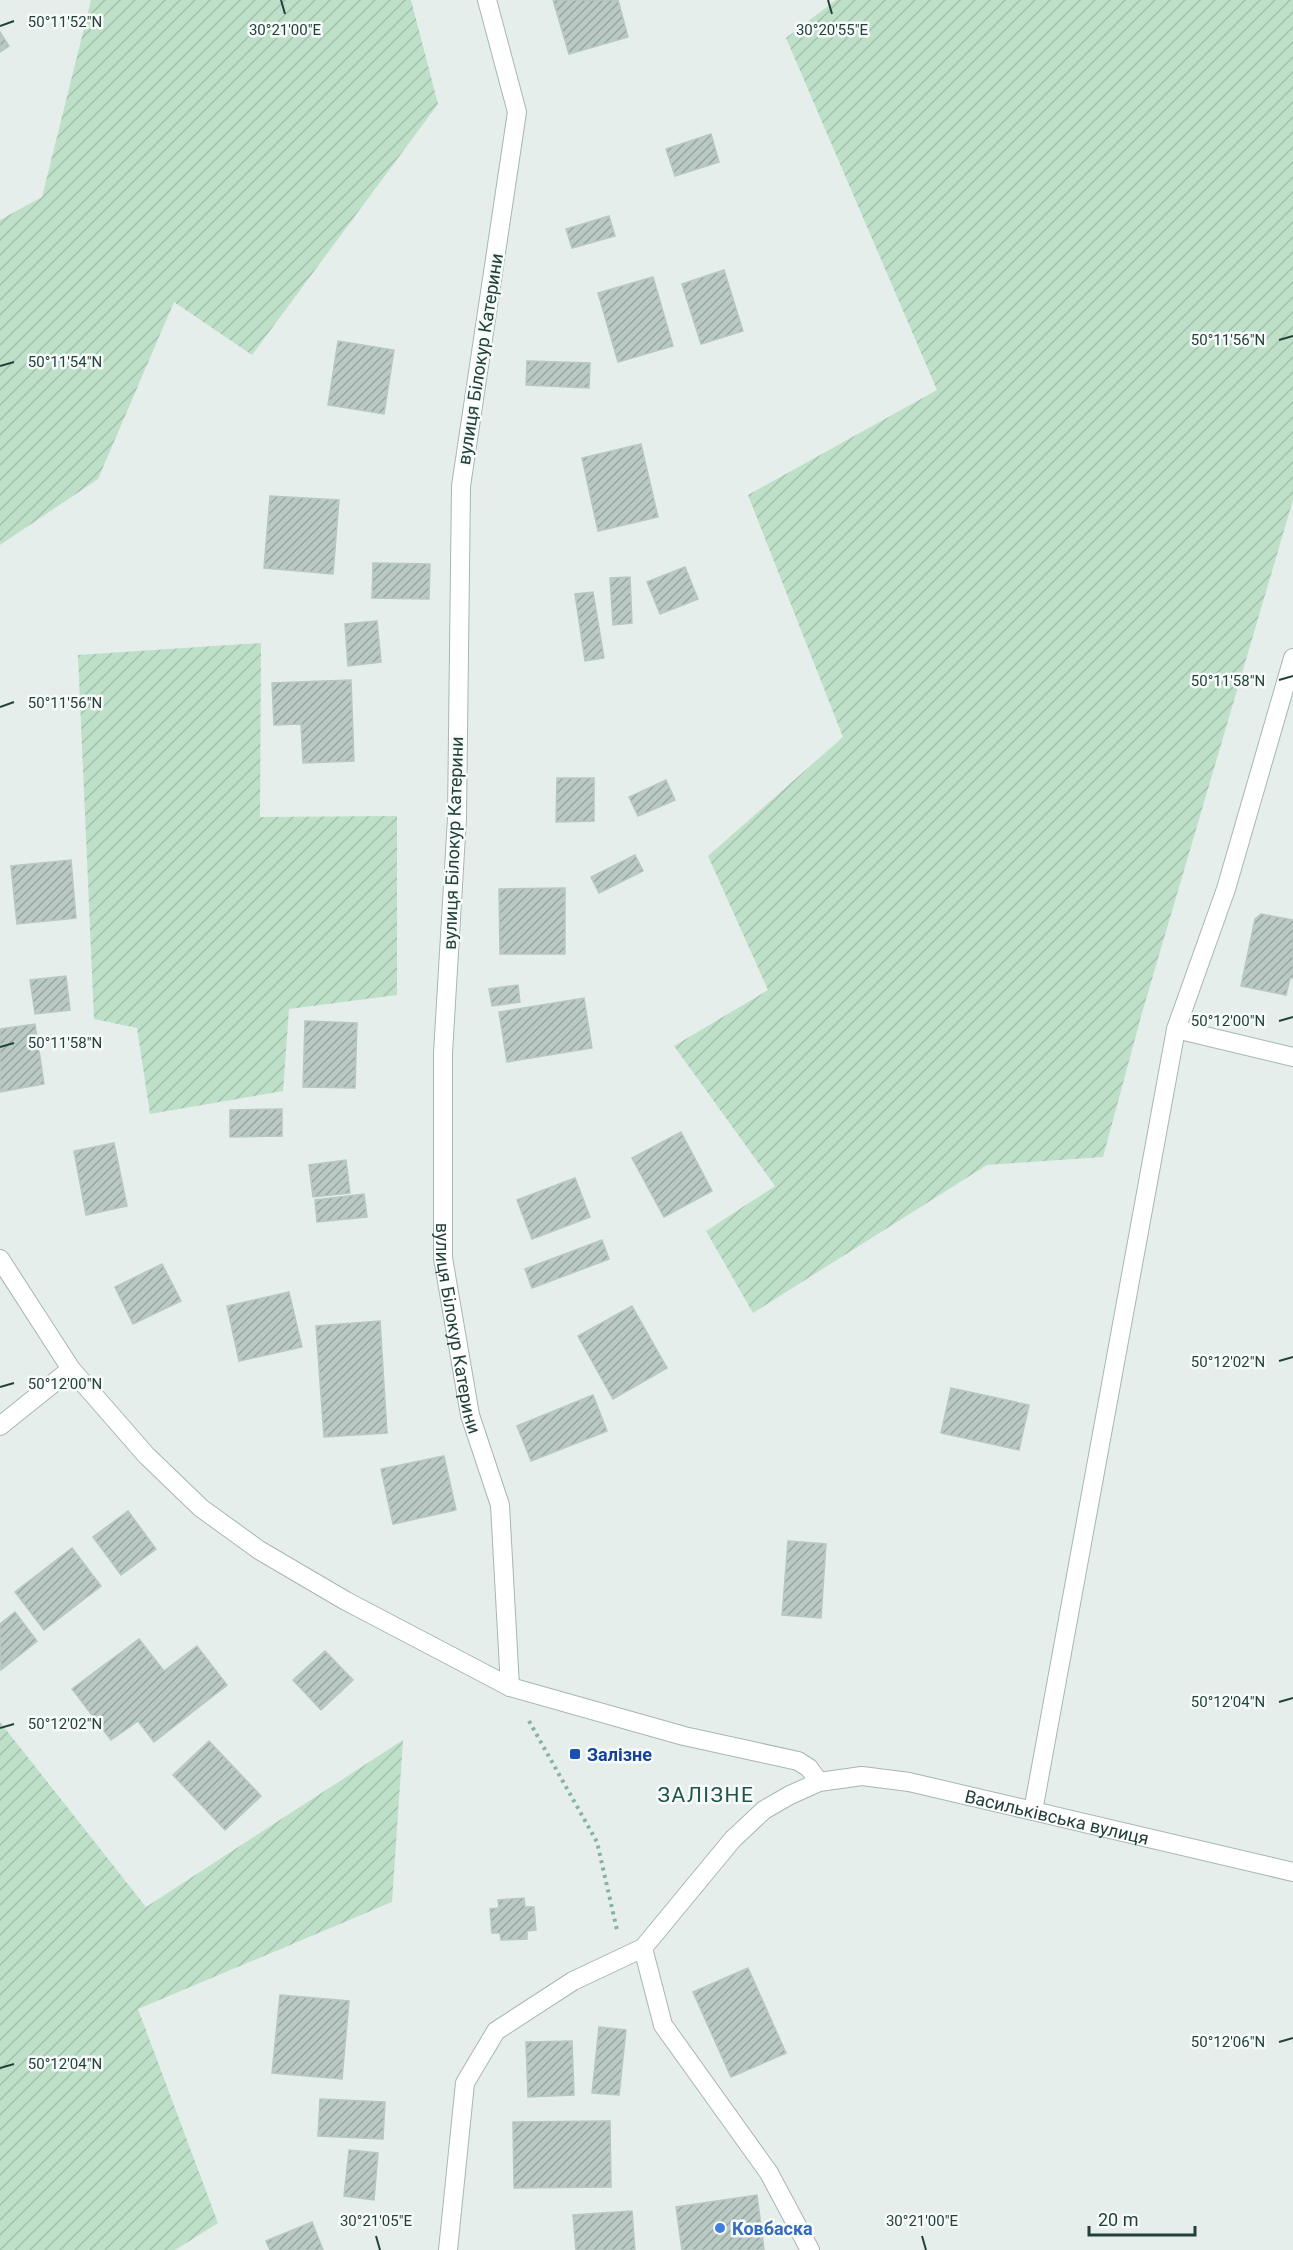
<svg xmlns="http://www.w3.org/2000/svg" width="1293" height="2250" font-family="Roboto,sans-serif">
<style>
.garden{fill:url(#garden-furrows)}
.building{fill:url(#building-hatch);stroke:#b7c8c2;stroke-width:1.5}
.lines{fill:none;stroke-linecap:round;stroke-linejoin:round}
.minor-casing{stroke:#a7b7b3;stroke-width:20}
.path{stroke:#85b2a7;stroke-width:4;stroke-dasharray:3 4.5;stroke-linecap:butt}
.minor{stroke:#fff;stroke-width:18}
.ticks{fill:none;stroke:#23413b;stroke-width:2}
.transit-dot{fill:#1a4fb4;stroke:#f6faf8;stroke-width:2}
.shop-dot{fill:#3f7fe0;stroke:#f6faf8;stroke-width:2}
.labels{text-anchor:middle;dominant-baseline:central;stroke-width:5;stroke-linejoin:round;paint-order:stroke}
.street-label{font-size:18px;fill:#23413b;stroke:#f6faf8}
.transit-label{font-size:18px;font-weight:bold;fill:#164399;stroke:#f6faf8;text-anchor:start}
.shop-label{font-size:18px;font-weight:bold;fill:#366cbe;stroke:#f6faf8;text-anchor:start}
.quarter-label{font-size:21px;letter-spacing:1.5px;fill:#1e544a;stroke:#f6faf8}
.ticks-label{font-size:15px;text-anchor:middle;fill:#23413b;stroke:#f6faf8;stroke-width:5;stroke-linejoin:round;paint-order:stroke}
</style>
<defs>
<pattern id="garden-furrows" width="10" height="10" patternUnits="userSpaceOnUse" patternTransform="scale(1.5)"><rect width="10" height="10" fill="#bee0c9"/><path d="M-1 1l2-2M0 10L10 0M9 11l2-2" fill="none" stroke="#a3c1ae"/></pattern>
<pattern id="building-hatch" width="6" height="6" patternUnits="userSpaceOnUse" patternTransform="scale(1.5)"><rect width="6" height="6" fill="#bac9c4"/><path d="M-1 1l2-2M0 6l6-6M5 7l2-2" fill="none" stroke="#97a5a0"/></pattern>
</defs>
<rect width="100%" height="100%" fill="#e5eeeb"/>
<g class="garden">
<path d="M91,0H411L438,104L252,355L174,302L98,479L0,545V220L42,197Z"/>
<path d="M836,0H1293V500L1142,1013L1103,1157L987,1165L753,1313L706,1231L775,1186L674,1046L768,990L708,856L843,737L748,495L937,390L786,38Z"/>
<path d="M261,643L260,817L397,816V995L289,1009L283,1091L150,1114L137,1028L94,1019L78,655Z"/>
<path d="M0,1722L146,1907L403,1740L392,1902L138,2009L218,2223L175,2250H0Z"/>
</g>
<g class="building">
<path d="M553,0H618L628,37L569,54Z"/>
<path d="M0,32L9,46L0,52Z"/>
<path d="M711,134L719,162L675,176L666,149Z"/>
<path d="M609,216L615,236L572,248L566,229Z"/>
<path d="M724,270L743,331L701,344L682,284Z"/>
<path d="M653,277L673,346L618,362L598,293Z"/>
<path d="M338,341L394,350L384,414L328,405Z"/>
<path d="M527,361L590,363L589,388L526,385Z"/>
<path d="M641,444L658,517L598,531L582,458Z"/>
<path d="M270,496L339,500L333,574L264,568Z"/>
<path d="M373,563L430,564L429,599L372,598Z"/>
<path d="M685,567L698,599L660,614L647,582Z"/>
<path d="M630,577L632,623L613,625L610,578Z"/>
<path d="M593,592L604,658L585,661L575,594Z"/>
<path d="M377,621L381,662L348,666L345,624Z"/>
<path d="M351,680L354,761L303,763L301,724L274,725L272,683Z"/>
<path d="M557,778H594V821L556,822Z"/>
<path d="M666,780L675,800L638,816L629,797Z"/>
<path d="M635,855L643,871L599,893L591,877Z"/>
<path d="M71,860L76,918L17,924L11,866Z"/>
<path d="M565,888V954H500L499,889Z"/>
<path d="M1261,914L1293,920V978H1290L1286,995L1241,986L1255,919Z"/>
<path d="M66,976L70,1010L35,1014L30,980Z"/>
<path d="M518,985L520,1002L492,1006L489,989Z"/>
<path d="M584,998L592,1048L507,1062L499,1012Z"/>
<path d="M305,1021L357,1023L355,1088L303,1087Z"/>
<path d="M35,1024L44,1084L0,1092V1029Z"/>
<path d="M282,1109V1136L230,1137V1110Z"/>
<path d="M681,1132L712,1191L664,1217L632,1158Z"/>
<path d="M114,1143L127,1206L86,1215L74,1151Z"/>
<path d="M346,1160L350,1193L313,1197L309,1165Z"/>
<path d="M575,1178L590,1217L532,1239L517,1200Z"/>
<path d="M364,1194L367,1217L317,1222L315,1200Z"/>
<path d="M602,1240L609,1259L532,1288L525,1269Z"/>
<path d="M162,1264L181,1301L133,1324L115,1287Z"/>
<path d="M289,1292L302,1347L239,1361L227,1306Z"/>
<path d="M632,1306L667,1368L613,1399L578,1336Z"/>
<path d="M380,1321L387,1433L324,1437L316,1326Z"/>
<path d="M951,1388L1029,1405L1019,1450L941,1433Z"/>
<path d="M593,1395L607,1431L531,1461L517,1426Z"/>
<path d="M444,1456L456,1510L393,1524L381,1469Z"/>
<path d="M128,1511L156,1549L121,1575L93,1537Z"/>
<path d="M788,1541L826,1544L821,1618L782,1615Z"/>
<path d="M72,1548L101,1586L44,1630L15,1592Z"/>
<path d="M15,1612L37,1641L1,1670L0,1624Z"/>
<path d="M139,1639L164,1671L197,1646L227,1685L154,1742L138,1721L111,1740L72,1689Z"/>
<path d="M325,1651L353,1680L321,1710L293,1680Z"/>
<path d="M209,1741L261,1796L225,1830L173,1775Z"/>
<path d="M524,1898L525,1907H534L536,1930L527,1931V1939L501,1940L500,1933H492L490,1909L499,1908L498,1900Z"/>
<path d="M748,1968L786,2053L731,2077L693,1992Z"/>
<path d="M280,1995L349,2001L342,2079L272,2073Z"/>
<path d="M599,2027L626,2030L619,2095L592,2093Z"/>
<path d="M572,2041L574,2095L528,2097L526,2042Z"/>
<path d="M320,2099L385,2102L383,2139L318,2136Z"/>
<path d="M610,2121L611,2187L514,2188L513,2122Z"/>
<path d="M349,2150L378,2153L374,2200L344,2196Z"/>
<path d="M757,2195L764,2250H682L676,2207Z"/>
<path d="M632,2211L635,2250H576L573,2215Z"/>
<path d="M312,2222L323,2250H270L266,2241Z"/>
</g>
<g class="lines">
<g class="minor-casing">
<g id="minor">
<path id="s1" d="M487,0L517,112L461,486L457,818L443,1053V1258L470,1415L500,1505L510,1687"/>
<path d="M1176,1029L1293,1057"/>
<path d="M0,1259L71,1369L146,1455L201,1508L259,1550L346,1601L510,1687L684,1736L798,1761L809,1768L819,1782"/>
<path d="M0,1426L71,1369"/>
<path d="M1033,1811L1176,1029L1226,889L1293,658"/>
<path d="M643,1948L663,2025L769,2173L810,2250"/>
<path id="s2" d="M448,2250L465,2083L496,2031L573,1981L643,1948L733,1839L764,1810L790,1795L819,1782L862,1776L909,1782L1293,1872"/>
</g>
</g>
<path class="path" d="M529,1721L597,1842L617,1930"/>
<use href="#minor" class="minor"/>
</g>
<path class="ticks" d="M281,0L285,14M828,0L832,14M0,26L14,21M1279,340L1293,336M0,366L14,362M1279,680L1293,676M0,707L14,702M1279,1021L1293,1017M0,1047L14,1043M1279,1361L1293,1357M0,1387L14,1383M1279,1702L1293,1698M0,1728L14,1724M1279,2042L1293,2038M0,2068L14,2064M376,2236L380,2250M922,2236L926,2250"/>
<rect class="transit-dot" x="569" y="1748" width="12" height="12" rx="3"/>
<circle class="shop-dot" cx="720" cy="2228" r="6"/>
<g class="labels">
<g class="street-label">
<text transform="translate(480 359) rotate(-81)">вулиця Білокур Катерини</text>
<text transform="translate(453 843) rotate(-88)">вулиця Білокур Катерини</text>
<text stroke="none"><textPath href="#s1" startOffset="1338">вулиця Білокур Катерини</textPath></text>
<text stroke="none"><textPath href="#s2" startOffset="886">Васильківська вулиця</textPath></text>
</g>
<g class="transit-label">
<text x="587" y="1754">Залізне</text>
</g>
<g class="shop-label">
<text x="732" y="2228">Ковбаска</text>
</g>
<g class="quarter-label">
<text x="706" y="1795">ЗАЛІЗНЕ</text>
</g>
</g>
<g class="ticks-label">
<text x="65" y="27">50°11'52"N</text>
<text x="285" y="35">30°21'00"E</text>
<text x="832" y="35">30°20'55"E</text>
<text x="1228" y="345">50°11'56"N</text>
<text x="65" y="367">50°11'54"N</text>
<text x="1228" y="686">50°11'58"N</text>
<text x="65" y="708">50°11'56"N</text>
<text x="1228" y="1026">50°12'00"N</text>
<text x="65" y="1048">50°11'58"N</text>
<text x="1228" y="1367">50°12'02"N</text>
<text x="65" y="1389">50°12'00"N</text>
<text x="1228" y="1707">50°12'04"N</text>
<text x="65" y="1729">50°12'02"N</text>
<text x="1228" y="2047">50°12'06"N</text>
<text x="65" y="2069">50°12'04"N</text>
<text x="376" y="2226">30°21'05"E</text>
<text x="922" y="2226">30°21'00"E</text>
</g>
<path d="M1089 2226v9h106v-9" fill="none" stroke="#23413b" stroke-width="3"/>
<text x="1098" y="2226" font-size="18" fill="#23413b" stroke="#f6faf8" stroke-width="4.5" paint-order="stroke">20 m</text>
</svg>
